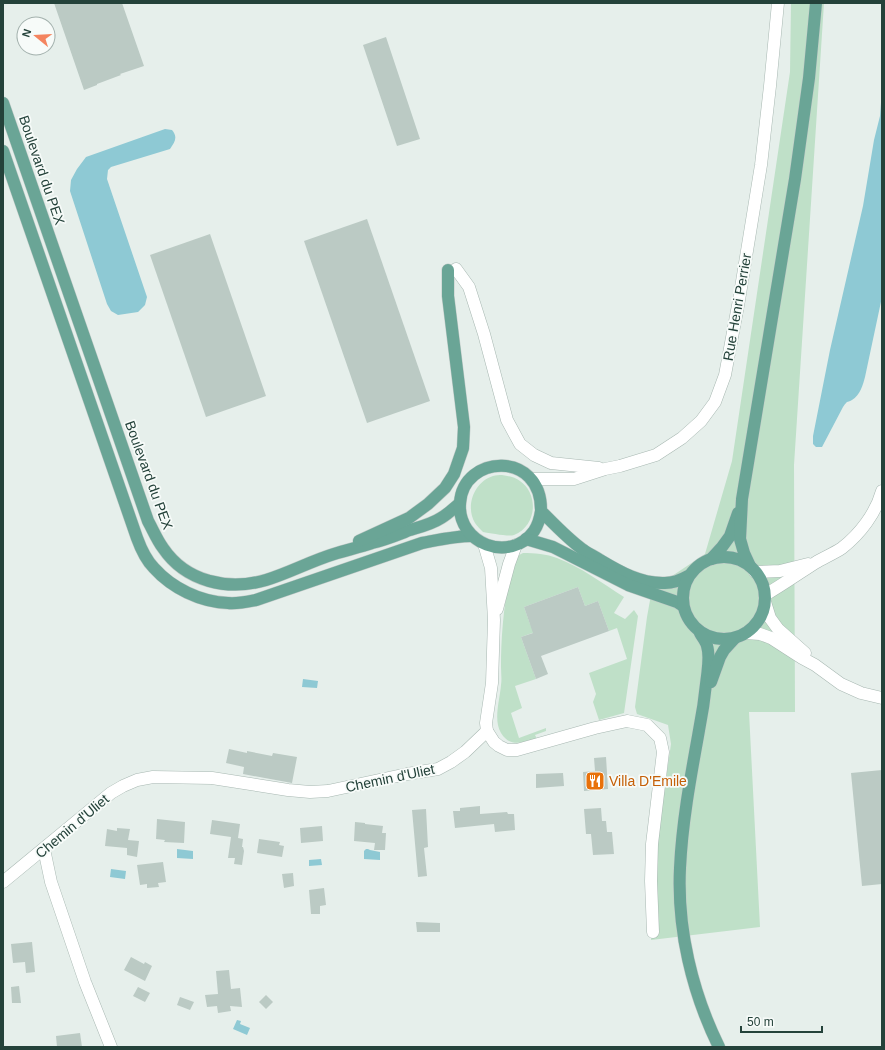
<svg xmlns="http://www.w3.org/2000/svg" width="885" height="1050" font-family="Arial,sans-serif">
<style>
.green{fill:#bfe0c8}
.water{fill:#8ec9d4}
.building{fill:#bbcac4}
.lines{fill:none;stroke-linecap:round;stroke-linejoin:round}
.minor-casing{stroke:#a8b8b2;stroke-width:13}
.major-casing{stroke:#c2cac8;stroke-width:13}
.minor{stroke:#fff;stroke-width:12}
.major{stroke:#6aa596;stroke-width:12}
.labels{text-anchor:middle;dominant-baseline:central;stroke-width:3.5;stroke-linejoin:round;paint-order:stroke}
.street-label{font-size:14px;fill:#24423a;stroke:#f7fbf9}
.food-label{font-size:14px;fill:#c56008;stroke:#f7fbf9;text-anchor:start}
</style>
<rect width="100%" height="100%" fill="#e6efeb"/>
<g class="green">
<path d="M791,3H824L794,465L795,712H749L760,927L651,940L657,841L671,744L668,725L637,714L635,707L647,617L654,578L672,576L705,554L732,461L790,72Z"/>
<path d="M502,475C508,476 515,477 520,481C539,494 537,526 514,535C509,537 490,533 483,532C480,529 477,526 475,523C465,506 474,482 493,476C496,475 499,475 502,475Z"/>
<path d="M523,553C534,553 547,554 557,558C581,567 602,583 624,597L614,613L625,619L634,610L638,616L624,713L599,720L593,702L596,694L589,673L627,659L617,628L609,631L598,601L585,606L578,587L524,607L530,624L535,632L521,637L536,679L515,686L522,708L511,713L519,738L546,728V731L535,735L537,739C523,742 510,748 501,733C493,720 500,699 501,685C502,679 501,673 501,667C501,636 504,593 514,564C515,562 516,558 518,556C519,555 521,554 523,553Z"/>
</g>
<g class="water">
<path d="M882,89V297L865,377C863,385 860,395 852,400C846,403 848,400 843,407L822,447H816L813,444V436L830,350L863,206L874,140L880,116Z"/>
<path d="M165,129L172,130C178,137 175,142 170,149L111,167L108,170L107,179L147,297L145,305L138,312L118,315L111,311L107,304L70,191L71,180L77,169L86,157Z"/>
<path d="M303,679L318,681L317,688L302,687Z"/>
<path d="M177,849L193,851V859L177,858Z"/>
<path d="M366,849H368L370,850L380,852V860L364,859V851Z"/>
<path d="M321,859L322,865L309,866V860Z"/>
<path d="M111,869L126,871L125,879L110,877Z"/>
<path d="M237,1020L241,1021L240,1024L250,1028L247,1035L233,1029Z"/>
</g>
<g class="building">
<path d="M54,3H122L144,66L120,74L121,75L97,84V85L84,90Z"/>
<path d="M386,37L420,139L397,146L363,45Z"/>
<path d="M367,219L430,401L367,423L304,241Z"/>
<path d="M210,234L266,396L206,417L150,255Z"/>
<path d="M578,587L585,606L598,601L609,631L541,656L548,674L536,679L521,637L533,633L524,607Z"/>
<path d="M229,749L247,753V751L272,756L273,753L297,757L292,783L243,774L244,767L226,763Z"/>
<path d="M606,757L608,789L584,791L583,772L595,771L594,758Z"/>
<path d="M882,770V884L862,886L851,773Z"/>
<path d="M563,773L564,786L536,788V774Z"/>
<path d="M480,806V814L507,812L508,814H514L515,830L495,832L494,824L455,828L453,811H460V808Z"/>
<path d="M601,808L602,821H606L607,832H612L614,854L593,855L591,834H586L584,809Z"/>
<path d="M426,809L428,847L424,848L427,876L418,877L412,810Z"/>
<path d="M157,819L185,822L184,843L164,842L165,840L156,839Z"/>
<path d="M212,820L240,824L238,838L243,839L242,847H243L244,851L242,865L234,864L235,858H228L231,837L210,834Z"/>
<path d="M355,822L365,823V824L383,826L382,833H386L385,850H374L375,843L354,841Z"/>
<path d="M322,826L323,841L301,843L300,828Z"/>
<path d="M117,828L130,829L128,840L139,841L137,857L127,855V848L105,846L107,829L117,831Z"/>
<path d="M259,839L280,842L279,845L284,846L282,857L257,853Z"/>
<path d="M163,862L166,882L158,883L159,887L147,888V884L140,885L137,865Z"/>
<path d="M293,873L294,886L284,888L282,874Z"/>
<path d="M324,888L326,905L320,906V914H311L309,890Z"/>
<path d="M416,922L440,923V932H417Z"/>
<path d="M32,942L35,972L26,973L25,962L13,963L11,944Z"/>
<path d="M131,957L144,964L145,962L152,966L145,981L124,970Z"/>
<path d="M229,970L231,989L240,988L242,1007L230,1006L231,1011L218,1013L217,1006L207,1007L205,995L218,994L216,971Z"/>
<path d="M19,986L21,1003H12L11,987Z"/>
<path d="M138,987L150,993L145,1002L133,996Z"/>
<path d="M266,995L273,1002L266,1009L259,1002Z"/>
<path d="M180,997L194,1002L190,1010L177,1005Z"/>
<path d="M80,1033L82,1047H57L56,1036Z"/>
</g>
<g class="lines">
<g class="minor-casing">
<g id="minor">
<path d="M456,269L469,287L484,334L507,420L520,444L534,455L551,463L599,468"/>
<path d="M531,479H574L605,469L620,466L656,455L682,438L701,421L715,402L725,375L739,300L761,165L770,86L778,3"/>
<path d="M484,544L491,568L494,620L492,683L486,723L487,731L494,742L499,746L507,750H517L595,728L627,721L647,725L660,738L663,752L652,844L651,881L653,932"/>
<path d="M755,572L780,571L808,564"/>
<path d="M765,595C782,585 798,574 815,563C823,558 833,554 842,548C860,534 876,513 882,491"/>
<path d="M765,602L770,618L778,629L805,653"/>
<path d="M497,609L509,564L516,545"/>
<path d="M746,633L760,634L771,638L802,658L815,665L841,684L861,693L882,698"/>
<path d="M44,849L51,882L85,982L111,1047"/>
<path d="M3,882L111,793L123,786L137,780L153,777L212,778L288,790L310,792L328,791L407,774L438,769L451,762L465,752L487,731"/>
</g>
</g>
<g class="major-casing">
<g id="major">
<path d="M3,103L148,521C153,530 157,540 163,548C186,582 228,591 266,580C289,573 311,561 334,554C347,550 360,547 372,543C385,540 397,535 410,530C420,527 432,524 441,518C448,514 454,508 460,503"/>
<path d="M3,151L137,538C141,549 146,560 154,568C172,588 200,602 228,603C237,604 246,602 256,600L422,543C438,540 455,536 472,536"/>
<path d="M541,511C540,518 538,525 534,531C510,564 457,544 460,503C463,454 542,450 541,511C554,524 567,538 582,549C587,553 594,556 600,560C620,572 641,584 665,583C674,583 681,580 688,576"/>
<path d="M526,539L553,547L628,585L677,602L683,606"/>
<path d="M359,541L409,518L428,504L445,488L454,474L463,448L464,427L448,296V270"/>
<circle cx="724" cy="598" r="41"/>
<path d="M711,559L722,547L730,536L738,513"/>
<path d="M750,566L744,553L740,539L742,499L795,179L809,78L816,3"/>
<path d="M700,633C702,637 706,641 707,646C710,655 708,667 707,676C705,696 702,716 698,736C690,780 682,824 680,868C677,929 692,992 719,1047"/>
<path d="M711,682L720,657L724,650L735,638"/>
</g>
</g>
<use href="#minor" class="minor"/>
<use href="#major" class="major"/>
</g>
<defs>
<g id="restaurant-square" transform="scale(1)"><rect x="-9" y="-9" width="18" height="18" rx="4" fill="#e8710a" stroke="#f7fbf9"/><path d="M-5-6h1v4h1v-4h1v4h1v-4h1v5L-1.5 .5V6h-2V.5L-5-1ZM5-6V6H3V1.5H1.5Q1.5-4 5-6Z" fill="#fff"/></g>
</defs>
<g fill-rule="evenodd">
<use href="#restaurant-square" x="595" y="781"/>
</g>
<g class="labels">
<g class="street-label">
<text transform="translate(42 170) rotate(71)">Boulevard du PEX</text>
<text transform="translate(737 307) rotate(-80)">Rue Henri Perrier</text>
<text transform="translate(149 475) rotate(70)">Boulevard du PEX</text>
<text transform="translate(390 778) rotate(-12)">Chemin d'Uliet</text>
<text transform="translate(72 826) rotate(-40)">Chemin d'Uliet</text>
</g>
<g class="food-label">
<text x="609" y="781">Villa D'Emile</text>
</g>
</g>
<rect width="885" height="1050" fill="none" stroke="#24423a" stroke-width="8"/>
<g transform="translate(36 36) rotate(288)"><circle r="19" fill="#f7fbf9" stroke="#a3b1ad"/>
<path d="M0-3L7 15L0 10L-7 15Z" fill="#f4845f"/>
<text y="-6" font-size="11" font-weight="bold" text-anchor="middle" fill="#24423a">N</text>
</g>
<path d="M741 1026v6h81v-6" fill="none" stroke="#24423a" stroke-width="2"/>
<text x="747" y="1026" font-size="12" fill="#24423a" stroke="#f7fbf9" stroke-width="3" paint-order="stroke">50 m</text>
</svg>
